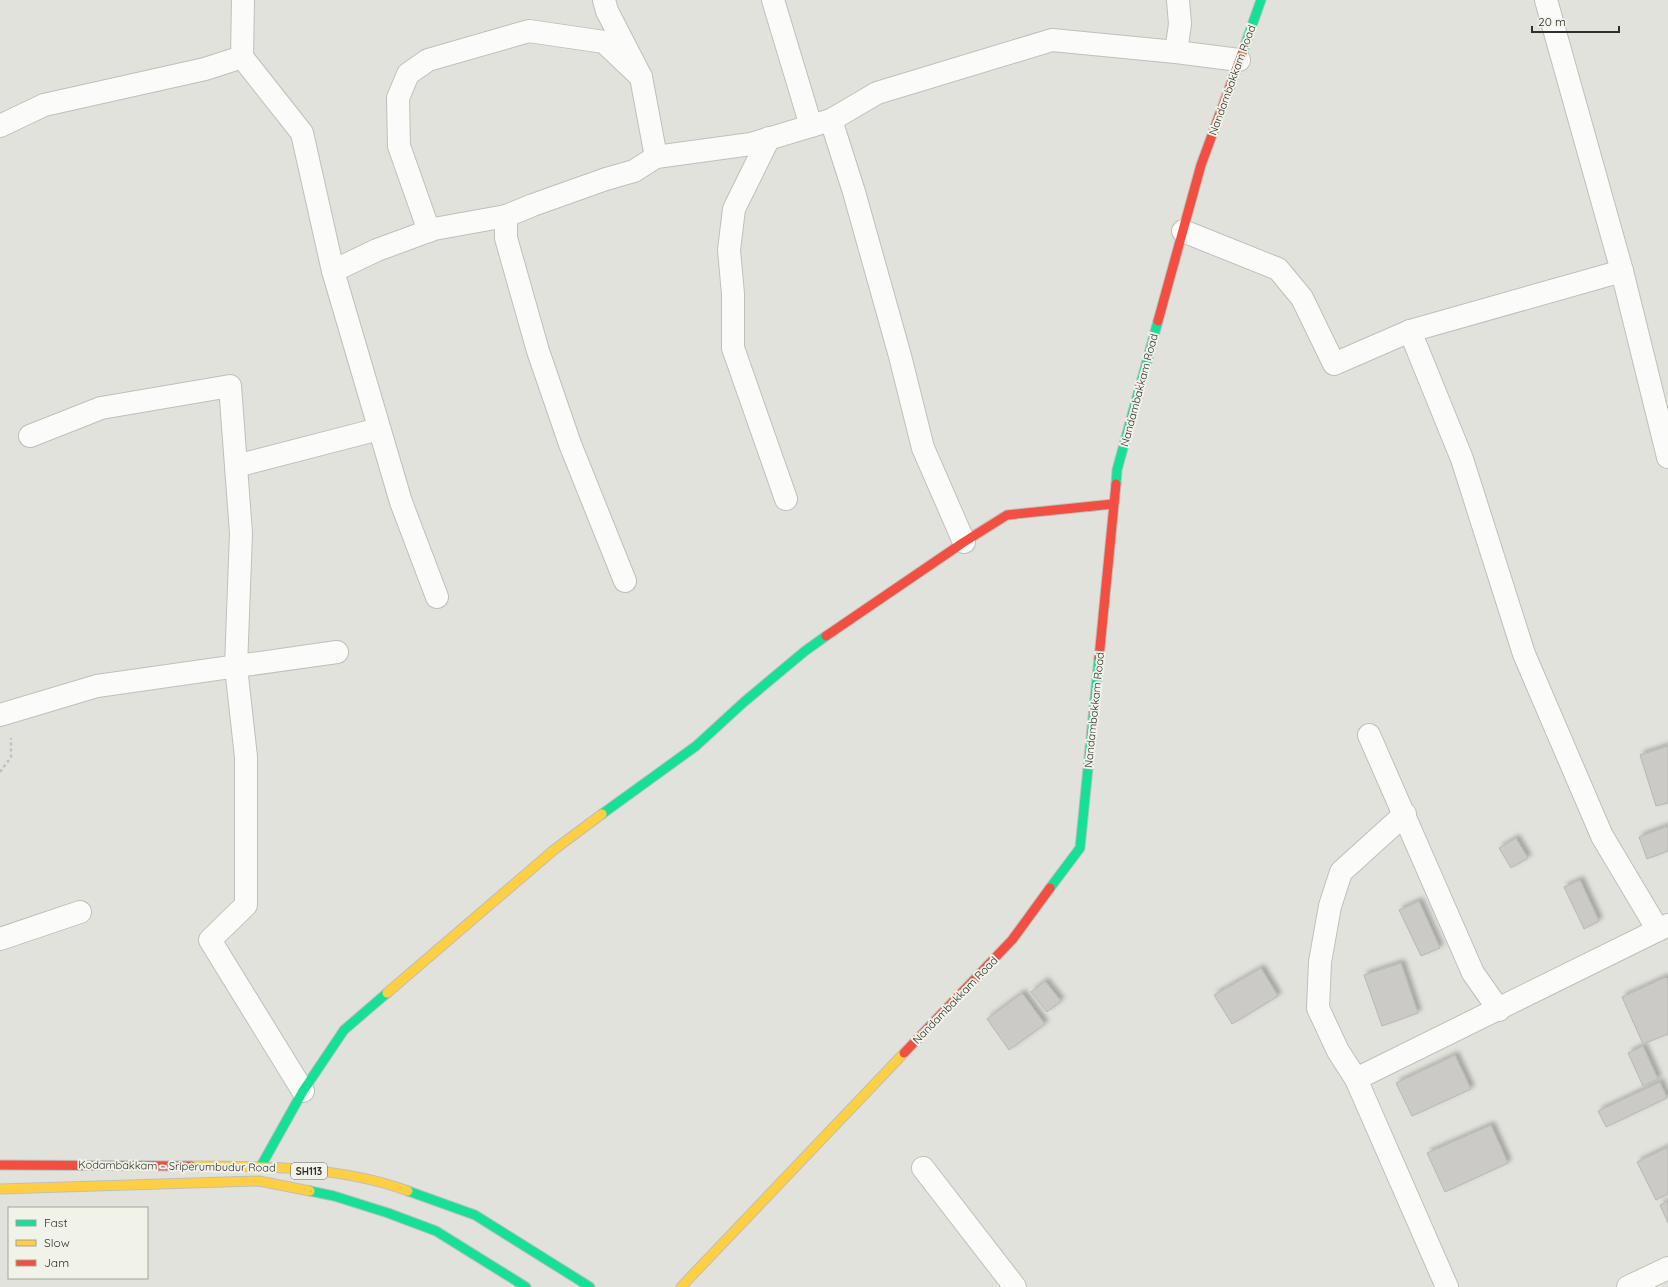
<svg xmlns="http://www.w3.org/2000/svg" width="1668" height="1287" font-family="Quicksand,sans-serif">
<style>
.building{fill:#cbcac6;stroke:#b7b7b3;filter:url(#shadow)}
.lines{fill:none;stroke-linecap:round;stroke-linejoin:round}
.street-casing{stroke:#bfbfbb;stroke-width:24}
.fast-casing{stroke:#bfbfbb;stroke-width:11}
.slow-casing{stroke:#bfbfbb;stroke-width:11}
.jam-casing{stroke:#bfbfbb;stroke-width:11}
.path{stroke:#c0c0bf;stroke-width:2.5;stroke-dasharray:3 3;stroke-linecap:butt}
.street{stroke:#fbfbfa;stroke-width:22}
.fast{stroke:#16e098;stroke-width:9}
.slow{stroke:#ffcf43;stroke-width:9}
.jam{stroke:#f24e42;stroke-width:9}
.labels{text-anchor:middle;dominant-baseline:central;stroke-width:4;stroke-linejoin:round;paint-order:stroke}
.shield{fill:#f1f2e8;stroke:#696a64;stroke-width:1}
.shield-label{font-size:10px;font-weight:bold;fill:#2f2f2b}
.street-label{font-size:11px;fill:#2f2f2b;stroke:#f1f2e8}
</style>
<defs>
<filter id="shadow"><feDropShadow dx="3.5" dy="-3.5" stdDeviation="2" flood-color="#0004"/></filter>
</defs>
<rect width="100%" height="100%" fill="#e2e2dd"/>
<g class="building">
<path d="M1668,746V803L1656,806L1640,755Z"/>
<path d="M1668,826V851L1647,859L1639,837Z"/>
<path d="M1516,838L1528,858L1511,868L1499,848Z"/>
<path d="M1580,880L1599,921L1584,929L1564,887Z"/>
<path d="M1419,901L1440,948L1421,956L1399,910Z"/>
<path d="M1401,963L1418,1013L1382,1026L1364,975Z"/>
<path d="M1261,968L1278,996L1232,1024L1214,995Z"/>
<path d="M1666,977L1668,981V1034L1643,1044L1622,997Z"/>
<path d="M1045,981L1061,1001L1047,1012L1031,992Z"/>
<path d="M1022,993L1045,1024L1009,1050L987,1019Z"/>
<path d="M1643,1046L1658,1079L1643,1086L1628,1053Z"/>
<path d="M1455,1055L1471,1089L1412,1116L1396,1083Z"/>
<path d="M1660,1082L1667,1098L1606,1127L1598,1111Z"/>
<path d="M1491,1125L1508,1163L1445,1192L1427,1153Z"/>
<path d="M1668,1147V1194L1656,1200L1637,1162Z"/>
<path d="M1668,1201V1223L1660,1205Z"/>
</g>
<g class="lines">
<g class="street-casing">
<g id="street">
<path d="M604,0L607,11L641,77L656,157"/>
<path d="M773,0L811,126"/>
<path d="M1178,0L1180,24L1176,52L1239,60"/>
<path d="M1546,0L1622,271L1668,457"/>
<path d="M242,57L243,0"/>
<path d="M0,126L44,105L205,69L242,57L302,133L333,271L401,502L437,597"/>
<path d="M769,138L734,209L729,250L733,294V348L786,499"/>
<path d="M429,231L399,146L398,98L408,74L428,60L529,31L604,42L641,77"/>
<path d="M1183,231L1278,269L1302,298L1334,364L1410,331L1622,271"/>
<path d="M333,271L377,250L434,229L506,216"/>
<path d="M1410,331L1462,459L1524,654L1602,836L1658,930"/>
<path d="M30,436L101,408L230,386L241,533L236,667L246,757V905L210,940L303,1091"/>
<path d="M236,466L379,429"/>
<path d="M964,542L923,448L900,356L854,192L831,120L877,93L1052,40L1176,52"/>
<path d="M625,581L570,444L538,351L506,238V216L533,205L606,179L634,171L656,157L751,144L831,120"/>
<path d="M0,715L97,686L337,652"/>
<path d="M1369,735L1473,973L1499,1010"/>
<path d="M1405,814L1341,872L1330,906L1320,962L1318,1008L1338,1051L1356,1079L1447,1287"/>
<path d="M0,939L80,912"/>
<path d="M1356,1079L1668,925"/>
<path d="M923,1168L1015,1287"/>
<path d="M1628,1287L1668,1268"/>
</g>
</g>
<g class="fast-casing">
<g id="fast">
<path d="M1243,51L1261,0"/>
<path d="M1116,484L1117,470L1158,321"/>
<path d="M602,814L696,746L744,702L805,651L826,636"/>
<path d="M1050,888L1080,848L1099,658"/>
<path d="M261,1166L303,1091L344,1030L387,993"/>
<path d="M310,1191L334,1196L388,1213L436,1231L526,1287"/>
<path d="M408,1191L475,1215L590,1287"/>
</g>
</g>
<g class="slow-casing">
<g id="slow">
<path d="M387,993L555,849L602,814"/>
<path d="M191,1166C262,1166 341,1166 408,1191"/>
<path d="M0,1189L259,1181L310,1191"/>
<path d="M681,1287L904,1053"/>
</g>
</g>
<g class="jam-casing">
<g id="jam">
<path d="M1158,321L1201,165L1243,51"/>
<path d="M826,636L964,542L1007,515L1113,504"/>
<path d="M1099,658L1116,484"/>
<path d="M904,1053L1012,940L1050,888"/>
<path d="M0,1165L191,1166"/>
</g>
</g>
<path class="path" d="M0,772L11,757V738"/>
<use href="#street" class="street"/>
<use href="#fast" class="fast"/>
<use href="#slow" class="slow"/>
<use href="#jam" class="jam"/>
</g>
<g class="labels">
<rect class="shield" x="291" y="1163" width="36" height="16" rx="3"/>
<g class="shield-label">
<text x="309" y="1171">SH113</text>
</g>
<g class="street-label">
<text transform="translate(1232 80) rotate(-70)">Nandambakkam Road</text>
<text transform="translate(1139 390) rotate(-75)">Nandambakkam Road</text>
<text transform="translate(1094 710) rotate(-84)">Nandambakkam Road</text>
<text transform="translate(955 1000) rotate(-46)">Nandambakkam Road</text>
<text transform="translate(177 1166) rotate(1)">Kodambakkam – Sriperumbudur Road</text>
</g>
</g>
<rect x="8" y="1207" width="140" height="72" fill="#f1f2e8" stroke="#a3a49c"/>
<rect x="16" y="1220" width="20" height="6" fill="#16e098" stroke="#a3a49c"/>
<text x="44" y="1227" font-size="12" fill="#2f2f2b">Fast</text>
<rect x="16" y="1240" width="20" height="6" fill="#ffcf43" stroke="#a3a49c"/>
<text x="44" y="1247" font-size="12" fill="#2f2f2b">Slow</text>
<rect x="16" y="1260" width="20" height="6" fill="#f24e42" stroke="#a3a49c"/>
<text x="44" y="1267" font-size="12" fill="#2f2f2b">Jam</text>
<path d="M1532 26v6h87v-6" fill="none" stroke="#2f2f2b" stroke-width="2"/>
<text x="1538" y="26" font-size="12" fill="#2f2f2b" stroke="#f1f2e8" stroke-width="3" paint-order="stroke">20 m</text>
</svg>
